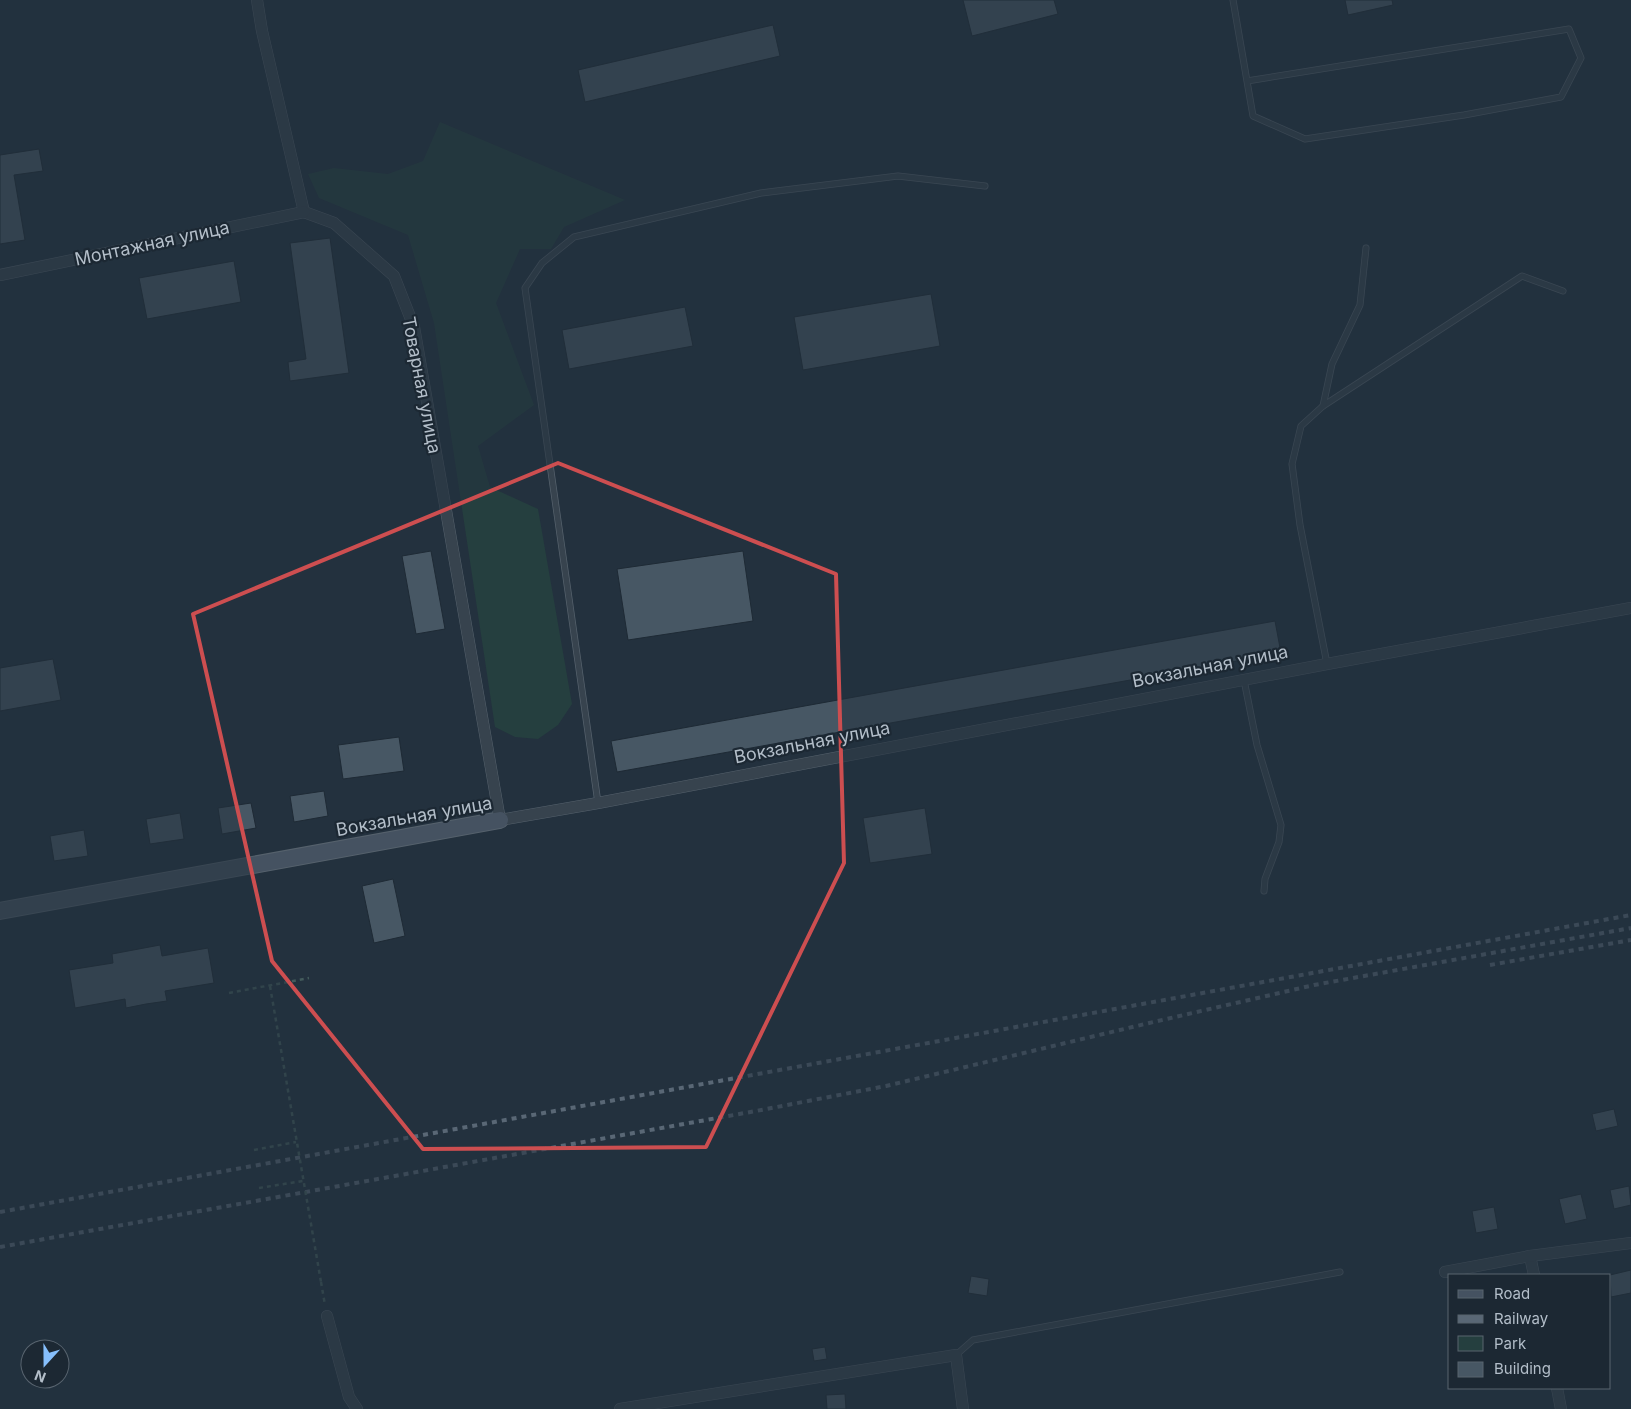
<svg xmlns="http://www.w3.org/2000/svg" width="1631" height="1409" font-family="Inter,sans-serif">
<style>
.green{fill:#253f3f}
.building{fill:#475764;stroke:#1e2a35}
.lines{fill:none;stroke-linecap:round;stroke-linejoin:round}
.lane-casing{stroke:#55616c;stroke-width:7}
.street-casing{stroke:#55616c;stroke-width:12}
.secondary-casing{stroke:#55616c;stroke-width:18}
.path{stroke:#435b5c;stroke-width:2.5;stroke-dasharray:4 4;stroke-linecap:butt}
.lane{stroke:#37434e;stroke-width:5.5}
.street{stroke:#37434e;stroke-width:11}
.secondary{stroke:#455261;stroke-width:16}
.rail{stroke:#596775;stroke-width:4;stroke-dasharray:5 5;stroke-linecap:butt}
.path-bridge{stroke:#435b5c;stroke-width:2.5;stroke-dasharray:4 4;stroke-linecap:butt}
.marked{fill:none;stroke:#cd4e50;stroke-width:4;stroke-linejoin:round}
.labels{text-anchor:middle;dominant-baseline:central;stroke-width:4.5;stroke-linejoin:round;paint-order:stroke}
.street-label{font-size:18px;fill:#b3bec9;stroke:#1c2833}
</style>
<rect width="100%" height="100%" fill="#23313e"/>
<path class="green" d="M440,122L625,200L564,227L551,249H520L496,303L534,405L478,446L490,487L538,509L572,704L558,725L538,739L515,737L495,727L434,323L408,235L319,198L308,174L334,168L388,174L423,161Z"/>
<g class="building">
<path d="M963,0H1054L1058,14L972,36Z"/>
<path d="M1345,0H1392L1393,5L1348,15Z"/>
<path d="M773,25L780,56L585,102L578,70Z"/>
<path d="M39,149L43,171L14,175L25,240L0,244V155Z"/>
<path d="M330,238L349,373L290,381L288,362L306,359L290,243Z"/>
<path d="M234,261L241,302L147,319L139,278Z"/>
<path d="M931,294L940,346L803,370L794,317Z"/>
<path d="M685,307L693,346L569,369L562,330Z"/>
<path d="M431,551L445,629L416,634L402,556Z"/>
<path d="M743,551L753,621L628,640L617,569Z"/>
<path d="M1275,621L1281,653L617,772L611,741Z"/>
<path d="M53,659L61,700L0,711V668Z"/>
<path d="M399,737L404,771L343,779L338,745Z"/>
<path d="M324,791L328,816L294,822L290,796Z"/>
<path d="M251,803L256,828L222,834L218,808Z"/>
<path d="M925,808L932,854L870,863L863,818Z"/>
<path d="M180,813L184,839L150,844L146,819Z"/>
<path d="M84,830L88,856L54,861L50,836Z"/>
<path d="M393,879L405,936L374,943L362,886Z"/>
<path d="M160,945L162,956L208,948L214,983L165,991L167,1001L146,1004L126,1008L125,999L75,1008L69,970L113,963L112,954Z"/>
<path d="M1614,1109L1618,1126L1596,1131L1592,1114Z"/>
<path d="M1629,1186L1631,1205L1614,1209L1610,1190Z"/>
<path d="M1581,1194L1587,1219L1565,1224L1559,1199Z"/>
<path d="M1494,1207L1498,1229L1476,1233L1472,1211Z"/>
<path d="M1631,1270V1293L1611,1297L1610,1275Z"/>
<path d="M971,1276L989,1279L987,1296L968,1293Z"/>
<path d="M825,1347L827,1359L814,1361L812,1349Z"/>
<path d="M845,1394L846,1409H827L826,1395Z"/>
</g>
<g class="lines">
<g class="lane-casing">
<g id="lane">
<path d="M1233,0L1253,116L1305,139L1464,115L1561,97L1581,58L1569,29L1247,81"/>
<path d="M1323,406L1522,276L1563,291"/>
<path d="M1327,664L1300,525L1292,464L1301,426L1323,406L1332,364L1360,305L1366,248"/>
<path d="M1244,680L1257,745L1281,825L1279,842L1265,879L1264,891"/>
<path d="M598,803L525,288L542,263L574,237L761,193L898,176L985,186"/>
<path d="M956,1355L973,1340L1340,1272"/>
</g>
</g>
<g class="street-casing">
<g id="street">
<path d="M257,0L262,31L304,212"/>
<path d="M304,212L334,223L394,276L414,327L500,820L598,803L1327,664L1631,608"/>
<path d="M0,275L304,212"/>
<path d="M1530,1256L1534,1275"/>
<path d="M1445,1272L1530,1256L1631,1243"/>
<path d="M327,1316L349,1397L357,1409"/>
<path d="M1557,1388L1561,1409"/>
<path d="M620,1409L956,1355L963,1409"/>
</g>
</g>
<g class="secondary-casing">
<path id="secondary" d="M0,911L500,820"/>
</g>
<g class="path">
<path d="M229,993L309,978"/>
<path d="M254,1150L296,1142"/>
<path d="M259,1188L303,1181"/>
<path d="M321,1282L325,1305"/>
</g>
<use href="#lane" class="lane"/>
<use href="#street" class="street"/>
<use href="#secondary" class="secondary"/>
<g class="rail">
<path d="M1490,965L1631,940"/>
<path d="M0,1212L1631,915"/>
<path d="M0,1247L756,1111L886,1086L1145,1024L1314,985L1631,928"/>
</g>
<path class="path-bridge" d="M270,986L321,1282"/>
</g>
<path d="M0 0H1631V1409H0ZM558,463L836,574L844,863L706,1147L423,1149L272,961L193,614Z" fill="#23313e" fill-opacity=".55" fill-rule="evenodd"/>
<path class="marked" d="M558,463L836,574L844,863L706,1147L423,1149L272,961L193,614Z"/>
<g class="labels">
<g class="street-label">
<text transform="translate(152 243) rotate(-12)">Монтажная улица</text>
<text transform="translate(422 385) rotate(79)">Товарная улица</text>
<text transform="translate(1210 666) rotate(-11)">Вокзальная улица</text>
<text transform="translate(812 742) rotate(-11)">Вокзальная улица</text>
<text transform="translate(414 816) rotate(-10)">Вокзальная улица</text>
</g>
</g>
<rect x="1448" y="1274" width="162" height="115" fill="#1c2833" stroke="#58646f"/>
<rect x="1458" y="1290" width="25" height="8" fill="#455261" stroke="#58646f"/>
<text x="1494" y="1299" font-size="15" fill="#b3bec9">Road</text>
<rect x="1458" y="1315" width="25" height="8" fill="#596775" stroke="#58646f"/>
<text x="1494" y="1324" font-size="15" fill="#b3bec9">Railway</text>
<rect x="1458" y="1336" width="25" height="15" fill="#253f3f" stroke="#58646f"/>
<text x="1494" y="1349" font-size="15" fill="#b3bec9">Park</text>
<rect x="1458" y="1362" width="25" height="15" fill="#475764" stroke="#58646f"/>
<text x="1494" y="1374" font-size="15" fill="#b3bec9">Building</text>
<g transform="translate(45 1364) rotate(201)"><circle r="24" fill="#1c2833" stroke="#58646f"/>
<path d="M0-4L9 19L0 12L-9 19Z" fill="#86bffc"/>
<text y="-8" font-size="14" font-weight="bold" text-anchor="middle" fill="#b3bec9">N</text>
</g>
</svg>
